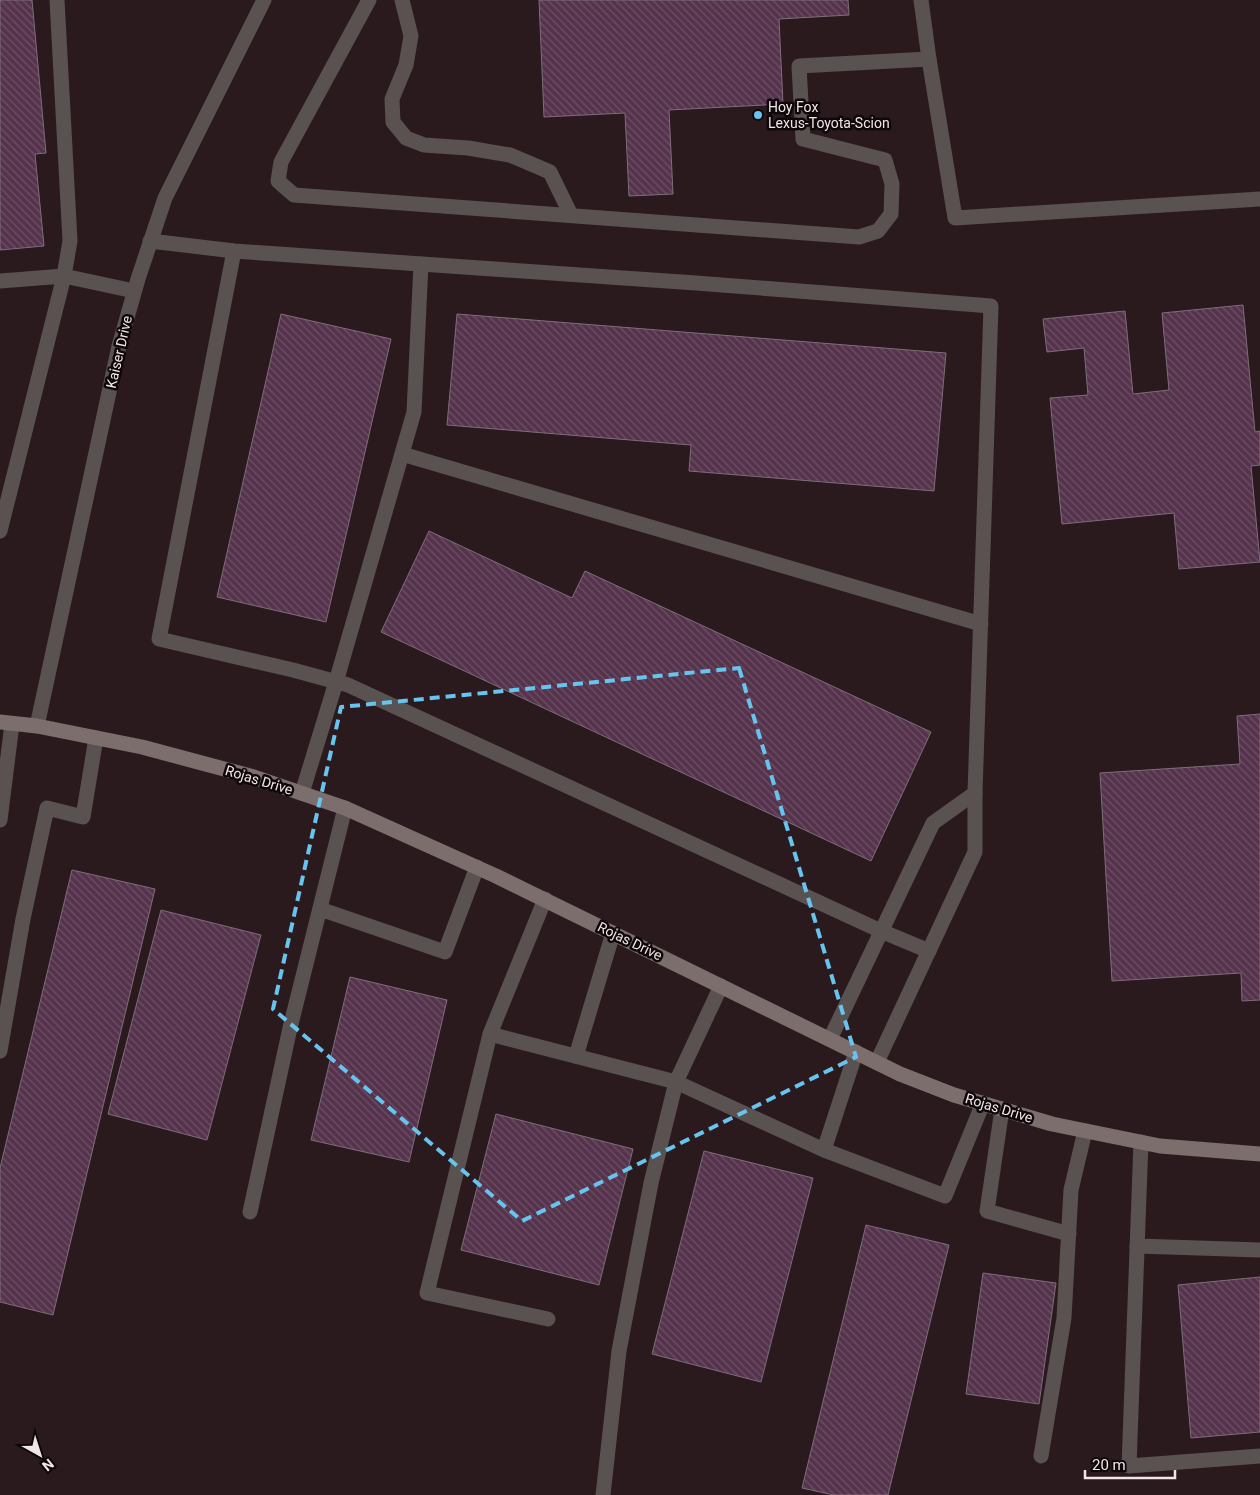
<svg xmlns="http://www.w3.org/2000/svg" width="1260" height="1495" font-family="Roboto,sans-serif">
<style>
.building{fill:url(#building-back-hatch);stroke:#7e6e79}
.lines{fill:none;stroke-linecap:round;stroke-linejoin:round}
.lane{stroke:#5a5250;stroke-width:15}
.street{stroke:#5a5250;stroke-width:15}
.secondary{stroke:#7c6e6c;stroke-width:15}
.marked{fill:none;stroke:#67c4ef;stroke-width:4;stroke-dasharray:10 6;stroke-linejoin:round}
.poi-dot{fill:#67c4ef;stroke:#0e0709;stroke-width:2}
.labels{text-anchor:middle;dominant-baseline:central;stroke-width:5;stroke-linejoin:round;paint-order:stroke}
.poi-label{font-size:14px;fill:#f1e5e7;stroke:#0e0709;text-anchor:start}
.street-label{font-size:14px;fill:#f1e5e7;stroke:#0e0709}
</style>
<defs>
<pattern id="building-back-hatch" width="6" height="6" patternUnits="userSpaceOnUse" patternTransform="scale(1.25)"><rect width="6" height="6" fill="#55334c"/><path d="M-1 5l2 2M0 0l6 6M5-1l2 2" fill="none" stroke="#6e5066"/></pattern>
</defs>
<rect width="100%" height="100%" fill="#2a1a1e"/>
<g class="building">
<path d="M0,0H32L46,153L35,154L44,246L0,250Z"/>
<path d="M539,0H848L849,15L779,19L783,104L669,110L673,194L629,196L625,113L544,117Z"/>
<path d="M1243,305L1255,432L1260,431V465L1251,466L1260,562L1179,569L1174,513L1062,524L1050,398L1088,395L1084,348L1047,352L1043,319L1125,311L1133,394L1169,390L1162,313Z"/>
<path d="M281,314L391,339L326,622L217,597Z"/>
<path d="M457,314L946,353L934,491L689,471L691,445L447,425Z"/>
<path d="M429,531L572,598L585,571L931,732L871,861L381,632Z"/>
<path d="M1260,714V1000L1242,1001L1241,973L1112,981L1100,773L1240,764L1237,716Z"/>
<path d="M72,870L155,889L53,1315L0,1302V1168Z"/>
<path d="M161,910L261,935L207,1140L108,1114Z"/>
<path d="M350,977L447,1000L409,1162L311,1140Z"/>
<path d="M496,1114L633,1149L599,1285L461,1250Z"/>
<path d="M704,1151L813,1178L761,1382L652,1354Z"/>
<path d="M866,1225L949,1245L888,1495H834L802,1488Z"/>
<path d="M983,1273L1056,1283L1039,1404L966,1394Z"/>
<path d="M1260,1277V1432L1191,1438L1178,1285Z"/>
</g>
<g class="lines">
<g class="lane">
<path d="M369,0L281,162L278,181L294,195L859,237L878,231L891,214L892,184L885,160L803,139L799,66L929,59L955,218L1260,199"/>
<path d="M402,0L411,36L406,65L392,99L393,122L406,138L424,145L468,148L510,155L550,172L571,215"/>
<path d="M921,0L929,59"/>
<path d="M150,241L234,251L696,283L991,306L975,793V852L877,1062"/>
<path d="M234,251L159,639L293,670L348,685L881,931L929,951"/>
<path d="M0,281L64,276L134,291"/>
<path d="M402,454L981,624"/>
<path d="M0,531L64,276L70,241L57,0"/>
<path d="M302,793L336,682L414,412L421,264"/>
<path d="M0,820L12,724"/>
<path d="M545,899L490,1034L427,1293L548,1319"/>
<path d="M320,909L445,952L477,867"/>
<path d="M490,1034L676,1082L824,1150L856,1052"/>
<path d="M830,1039L933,823L975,793"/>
<path d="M0,1051L23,919L47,808L83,817L96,738"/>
<path d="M576,1056L613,933"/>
<path d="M1002,1109L987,1211L1069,1234"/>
<path d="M1141,1142L1129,1466L1260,1456"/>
<path d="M824,1150L945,1196L983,1103"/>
<path d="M250,1212L290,1028L345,808"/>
<path d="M1137,1246L1260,1250"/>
<path d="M1041,1456L1064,1318L1071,1190L1085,1131"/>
<path d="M603,1495L619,1351L651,1183L676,1082L721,986"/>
</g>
<path class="street" d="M37,726L119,346L138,279L165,198L264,0"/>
<path class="secondary" d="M0,722L37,726L142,747L254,777L345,808L496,876L900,1074L954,1095L1052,1124L1160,1146L1260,1154"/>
</g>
<path class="marked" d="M739,668L856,1057L522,1221L273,1009L341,707Z"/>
<circle class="poi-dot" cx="758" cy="115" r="5"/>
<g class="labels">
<g class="poi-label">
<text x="768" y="107">Hoy Fox<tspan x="768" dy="16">Lexus-Toyota-Scion</tspan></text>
</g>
<g class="street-label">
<text transform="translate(119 352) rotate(-77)">Kaiser Drive</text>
<text transform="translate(259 780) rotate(17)">Rojas Drive</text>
<text transform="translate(630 941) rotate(26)">Rojas Drive</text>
<text transform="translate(999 1108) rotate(17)">Rojas Drive</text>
</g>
</g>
<g transform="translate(40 1455) rotate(141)" stroke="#0e0709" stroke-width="4" paint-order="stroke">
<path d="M0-4L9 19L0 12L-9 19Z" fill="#f1e5e7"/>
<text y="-8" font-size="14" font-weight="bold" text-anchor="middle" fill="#f1e5e7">N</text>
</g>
<path d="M1085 1470v8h90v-8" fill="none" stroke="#f1e5e7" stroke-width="2.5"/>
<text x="1092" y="1470" font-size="15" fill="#f1e5e7" stroke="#0e0709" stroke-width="4" paint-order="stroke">20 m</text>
</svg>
